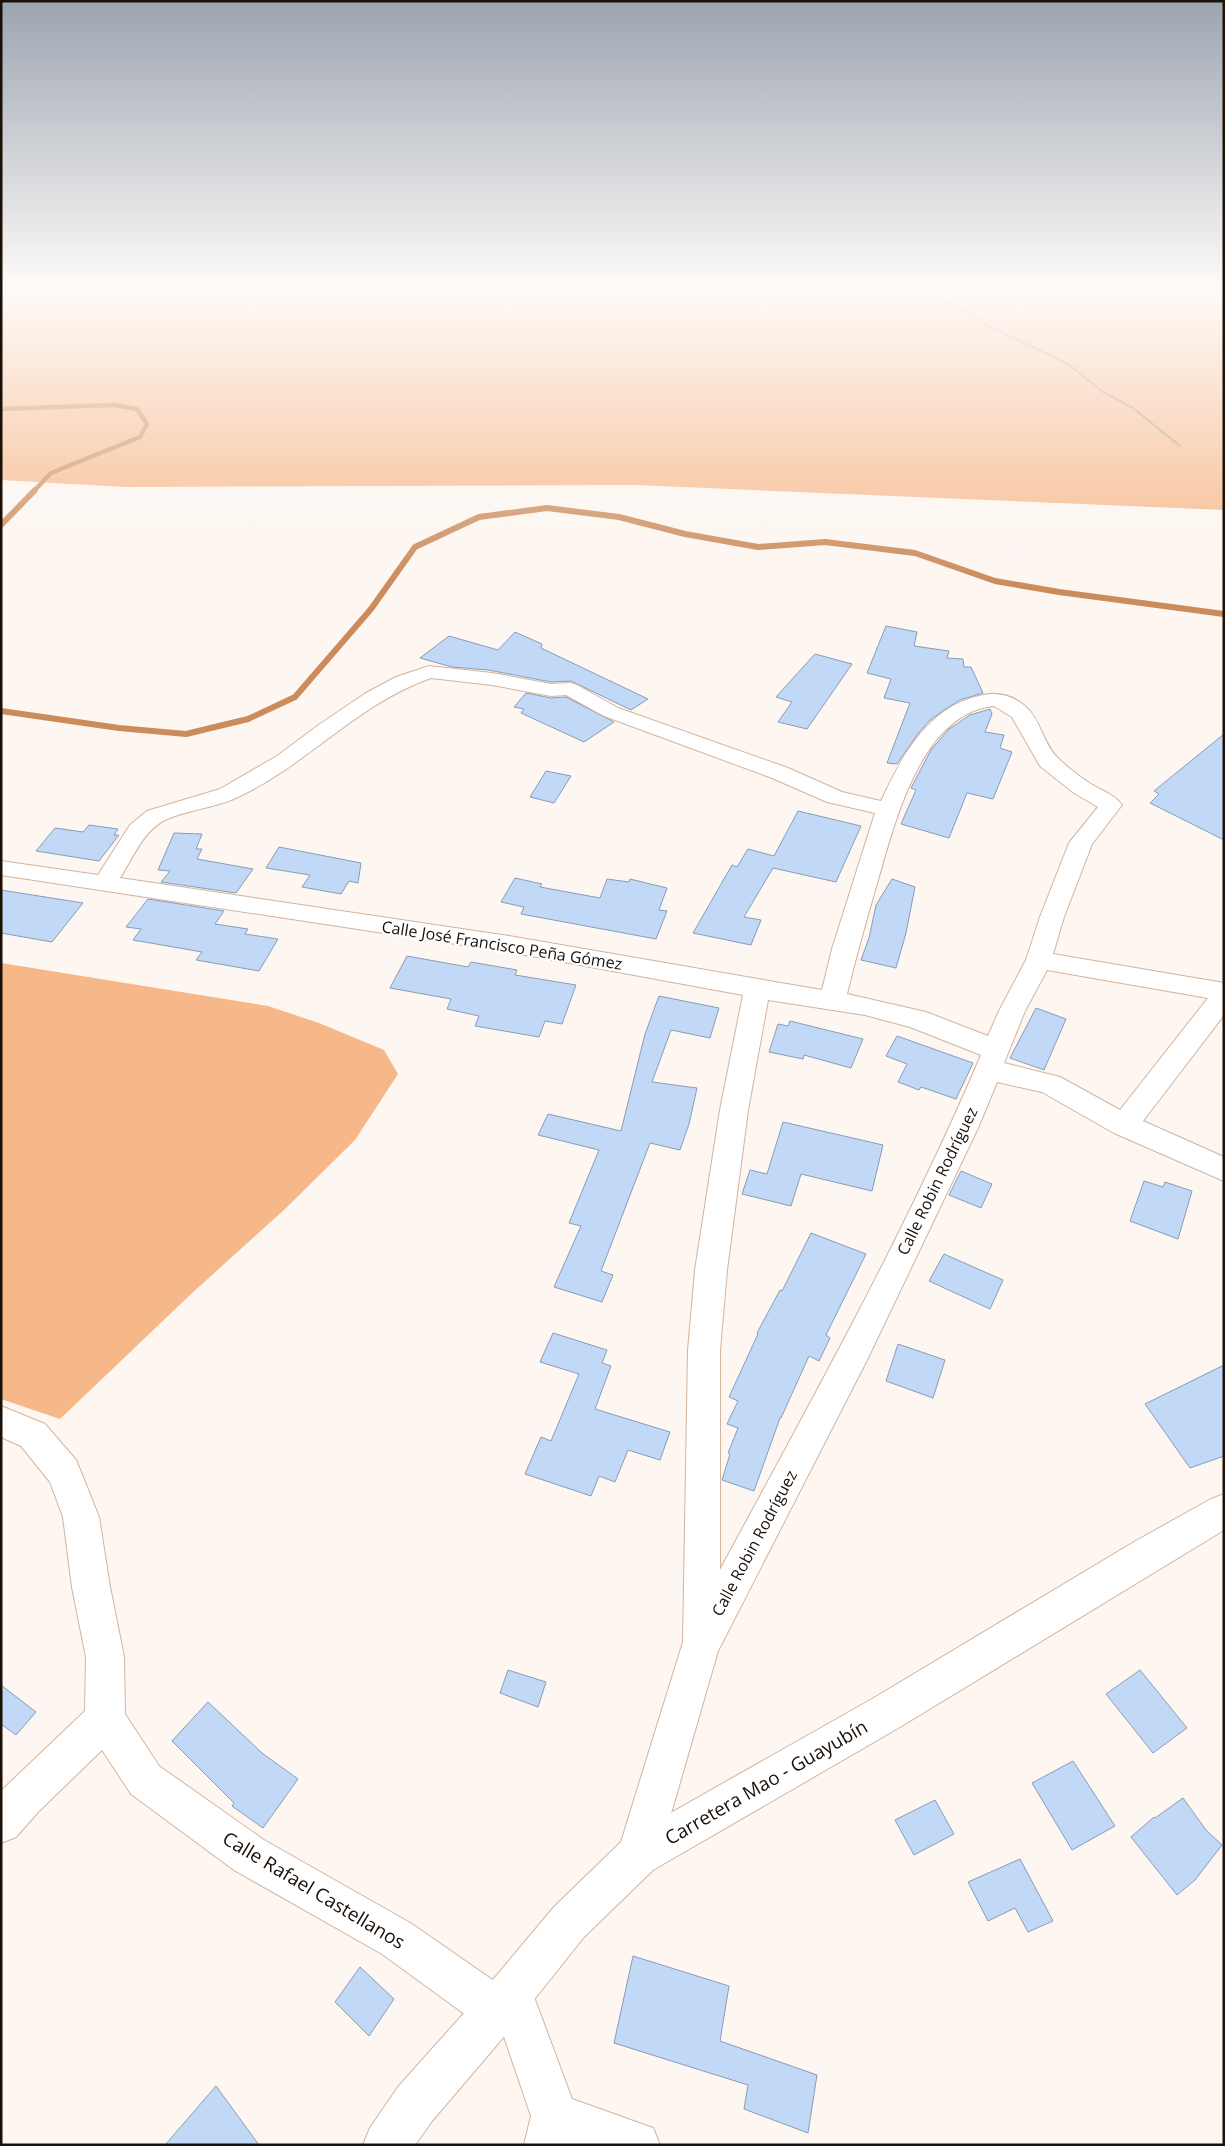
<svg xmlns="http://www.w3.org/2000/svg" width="1225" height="2146" font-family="'Open Sans',sans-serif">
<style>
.green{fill:#f6b789}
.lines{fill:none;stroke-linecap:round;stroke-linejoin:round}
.stream-far1{stroke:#cb8b5b;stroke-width:4.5}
.stream{stroke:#cb8b5b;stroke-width:6}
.building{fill:#c1d8f6;stroke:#879db9}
.street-casing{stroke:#d3b49d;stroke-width:2}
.secondary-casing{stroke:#d3b49d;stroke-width:2}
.path{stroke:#827872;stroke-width:2;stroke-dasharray:1 1;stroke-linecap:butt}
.street{fill:#fff;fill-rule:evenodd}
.secondary{fill:#fff;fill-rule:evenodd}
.labels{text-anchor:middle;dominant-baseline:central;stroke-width:4.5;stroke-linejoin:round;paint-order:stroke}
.street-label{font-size:16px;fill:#1b1008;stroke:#fff}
.near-street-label{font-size:19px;fill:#1b1008;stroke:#fff}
</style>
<rect width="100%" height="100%" fill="#fdf6f1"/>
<g class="green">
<path d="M1,285H1224V510L635,485L124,487L1,480Z"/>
<path d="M1,963L268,1006L319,1023L384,1050L398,1074L355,1140L286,1208L191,1294L60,1419L1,1399Z"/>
</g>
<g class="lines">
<path class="stream-far1" d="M1,409L114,405L137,409L147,424L140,437L51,473L34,491"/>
<g class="stream">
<path d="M1,525L35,490"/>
<path d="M1,711L119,728L186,734L248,719L295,697L371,609L415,547L479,517L547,508L619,517L685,534L758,547L825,542L915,553L995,581L1059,592L1224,614"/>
</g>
</g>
<g class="building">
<path d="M886,626L917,632L914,646L949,651L947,658L963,659L964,667H971L983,693L960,700L944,710L929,721L917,735L897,764L887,763L910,703L884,698L891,679L867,673Z"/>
<path d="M515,632L542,644L541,648L648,699L631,710L571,681L551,682L488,670L452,667L420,658L449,636L498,650Z"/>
<path d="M815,654L852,664L807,729L778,722L792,702L776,697Z"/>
<path d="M526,693L551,698L566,697L614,722L584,742L521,713L524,709L514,707Z"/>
<path d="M990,709L992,714L985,732L1004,735L1000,748L1012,752L993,799L967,793L949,838L901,824L916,790L911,788L931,750L949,729L970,715Z"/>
<path d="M1224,734V840L1150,803L1159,794L1154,791Z"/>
<path d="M546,771L571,776L554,803L530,797Z"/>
<path d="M798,811L861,826L836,882L773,868L744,917L761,920L751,945L693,933L732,865L737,867L748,849L774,856Z"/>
<path d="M89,825L118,829L114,835H119L99,861L36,851L55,828L83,832Z"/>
<path d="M174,833L202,834L196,849H202L197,859L253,869L236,893L161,882L170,871L158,870Z"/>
<path d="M279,847L361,863L358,883L349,881L341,894L302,887L310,875L266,868Z"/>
<path d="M515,878L542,884L540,887L600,898L607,879L629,882L630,879L667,888L659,910L667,911L656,939L521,914L524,907L501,902Z"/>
<path d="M892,879L915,887L906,933L896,968L861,960L869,938L876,905Z"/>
<path d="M1,890L83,903L52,942L1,933Z"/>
<path d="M148,899L224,911L215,924L248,929L245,934L278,939L259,971L196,960L202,952L133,940L141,929L126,927Z"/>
<path d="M407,956L468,967L471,962L517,970L515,975L576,985L562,1024L545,1021L539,1037L475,1026L479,1016L447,1009L451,999L390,988Z"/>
<path d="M659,996L719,1008L710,1038L671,1030L652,1082L697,1088L689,1124L680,1150L650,1143L601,1271L613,1275L602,1302L554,1287L581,1226L569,1223L599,1150L538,1135L548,1114L621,1131L645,1034Z"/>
<path d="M1036,1008L1066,1019L1044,1070L1010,1058Z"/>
<path d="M790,1021L863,1039L851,1068L804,1055L803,1059L769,1052L778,1024L788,1026Z"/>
<path d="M897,1036L973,1063L956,1099L921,1087L919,1090L898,1082L907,1064L886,1056Z"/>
<path d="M783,1122L883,1145L872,1191L801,1174L791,1206L742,1194L750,1170L767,1174Z"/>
<path d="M961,1171L992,1184L981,1208L949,1195Z"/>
<path d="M1144,1181L1163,1187L1165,1182L1192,1191L1178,1239L1130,1221Z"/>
<path d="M811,1233L866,1254L826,1335L830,1338L819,1361L809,1356L781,1418H780L754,1491L722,1480L730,1454L728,1453L738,1428L727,1424L738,1401L729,1397L758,1334L757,1333L780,1290L782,1291Z"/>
<path d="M944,1254L1003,1280L990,1309L929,1281Z"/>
<path d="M553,1333L607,1350L602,1363L611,1366L595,1409L670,1432L660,1460L628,1450L615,1482L599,1476L591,1496L525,1474L541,1437L551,1441L579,1374L540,1362Z"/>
<path d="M898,1344L945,1360L933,1398L886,1381Z"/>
<path d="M1224,1365V1456L1190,1468L1145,1404Z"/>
<path d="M508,1670L546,1682L538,1707L500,1693Z"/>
<path d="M1140,1670L1187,1728L1153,1753L1106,1694Z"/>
<path d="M1,1685L36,1712L16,1735L1,1724Z"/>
<path d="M208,1702L262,1753L298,1779L263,1828L232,1806L234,1803L172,1741Z"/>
<path d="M1073,1761L1115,1826L1072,1850L1032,1783Z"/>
<path d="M1183,1798L1206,1830L1222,1845L1195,1880L1177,1895L1131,1837L1154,1817L1155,1818Z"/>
<path d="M935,1800L954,1834L914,1855L895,1820Z"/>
<path d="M1020,1859L1053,1921L1028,1932L1015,1908L988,1921L968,1882Z"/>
<path d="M633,1956L729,1986L720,2041L817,2075L808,2133L744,2109L748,2085L614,2043Z"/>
<path d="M360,1967L394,1999L369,2036L335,2002Z"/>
<path d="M216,2086L259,2145H165Z"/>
</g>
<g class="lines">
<g class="street-casing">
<g id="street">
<path d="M429,666L492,673L551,684L570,683L577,685L618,708L788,768L842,792L881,801C902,756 927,708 979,696C997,691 1014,695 1028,709C1041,722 1044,745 1058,758C1067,767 1080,777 1091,784C1101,790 1115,795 1122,805L1092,844L1064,917L1053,954L1224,983V1015L1143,1121L1224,1157V1181L1114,1133L1042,1092L997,1082L978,1128L867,1360L718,1651L659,1855L653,1870L638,1876L623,1870L617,1855L683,1642L688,1350L695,1270L720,1110L743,995L509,952L1,875V861L98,875L130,825L147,811L220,789L277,756L320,724L366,693L396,677ZM431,678L492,685L551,696L566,695L604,716L772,778L827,802L875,813L832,949L822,990L509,936L120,878C132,859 143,832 163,821C184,810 215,808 236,798C306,766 357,704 431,678ZM994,706L1012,717L1040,766L1074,793L1098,807L1069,843L1040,917L1026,960L999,1011L988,1036L926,1012L847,994C856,956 867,918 878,880C895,822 921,713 994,706ZM1047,970L1208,998L1120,1110L1060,1077L1004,1063L1025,1011ZM768,1000L865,1015L910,1027L981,1055C906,1232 811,1401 720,1570V1350L727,1270L748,1110Z"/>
<path d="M1,1406L45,1424L76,1460L81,1472L99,1517L110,1587L124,1657L125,1714L159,1766L264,1840L412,1924L494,1981L495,1978L511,1972L527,1978L572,2099L653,2128L660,2145H524L531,2116L502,2031L497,2033L481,2026L382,1954L234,1870L131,1794L102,1750L39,1811L16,1837L1,1843V1791L85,1711L86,1657L72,1587L63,1517L50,1482L21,1446L1,1437Z"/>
</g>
</g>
<g class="secondary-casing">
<path id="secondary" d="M1224,1494V1530L900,1727L653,1870L584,1937L513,2026L432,2121L415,2145H363L370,2128L398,2087L481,1994L554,1907L623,1840L872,1699L1134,1542L1211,1499Z"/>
</g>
<path class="path" d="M918,285L985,324L1068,364L1103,392L1133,408L1180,446"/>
<use href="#street" class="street"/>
<use href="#secondary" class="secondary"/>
</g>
<linearGradient id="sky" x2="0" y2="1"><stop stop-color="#9ca4b0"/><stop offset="0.49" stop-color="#fefbf9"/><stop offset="1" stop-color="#fefbf9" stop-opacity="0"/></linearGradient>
<rect width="1225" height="586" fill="url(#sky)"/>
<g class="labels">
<g class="street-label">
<text transform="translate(502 945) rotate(9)">Calle José Francisco Peña Gómez</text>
<text transform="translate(937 1181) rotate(-64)">Calle Robin Rodríguez</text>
<text transform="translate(754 1543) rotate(-62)">Calle Robin Rodríguez</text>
</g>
<g class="near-street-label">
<text transform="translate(766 1782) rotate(-30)">Carretera Mao - Guayubín</text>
<text transform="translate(314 1890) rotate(31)">Calle Rafael Castellanos</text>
</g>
</g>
<rect width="1225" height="2146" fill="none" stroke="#1b1008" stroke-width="5"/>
</svg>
